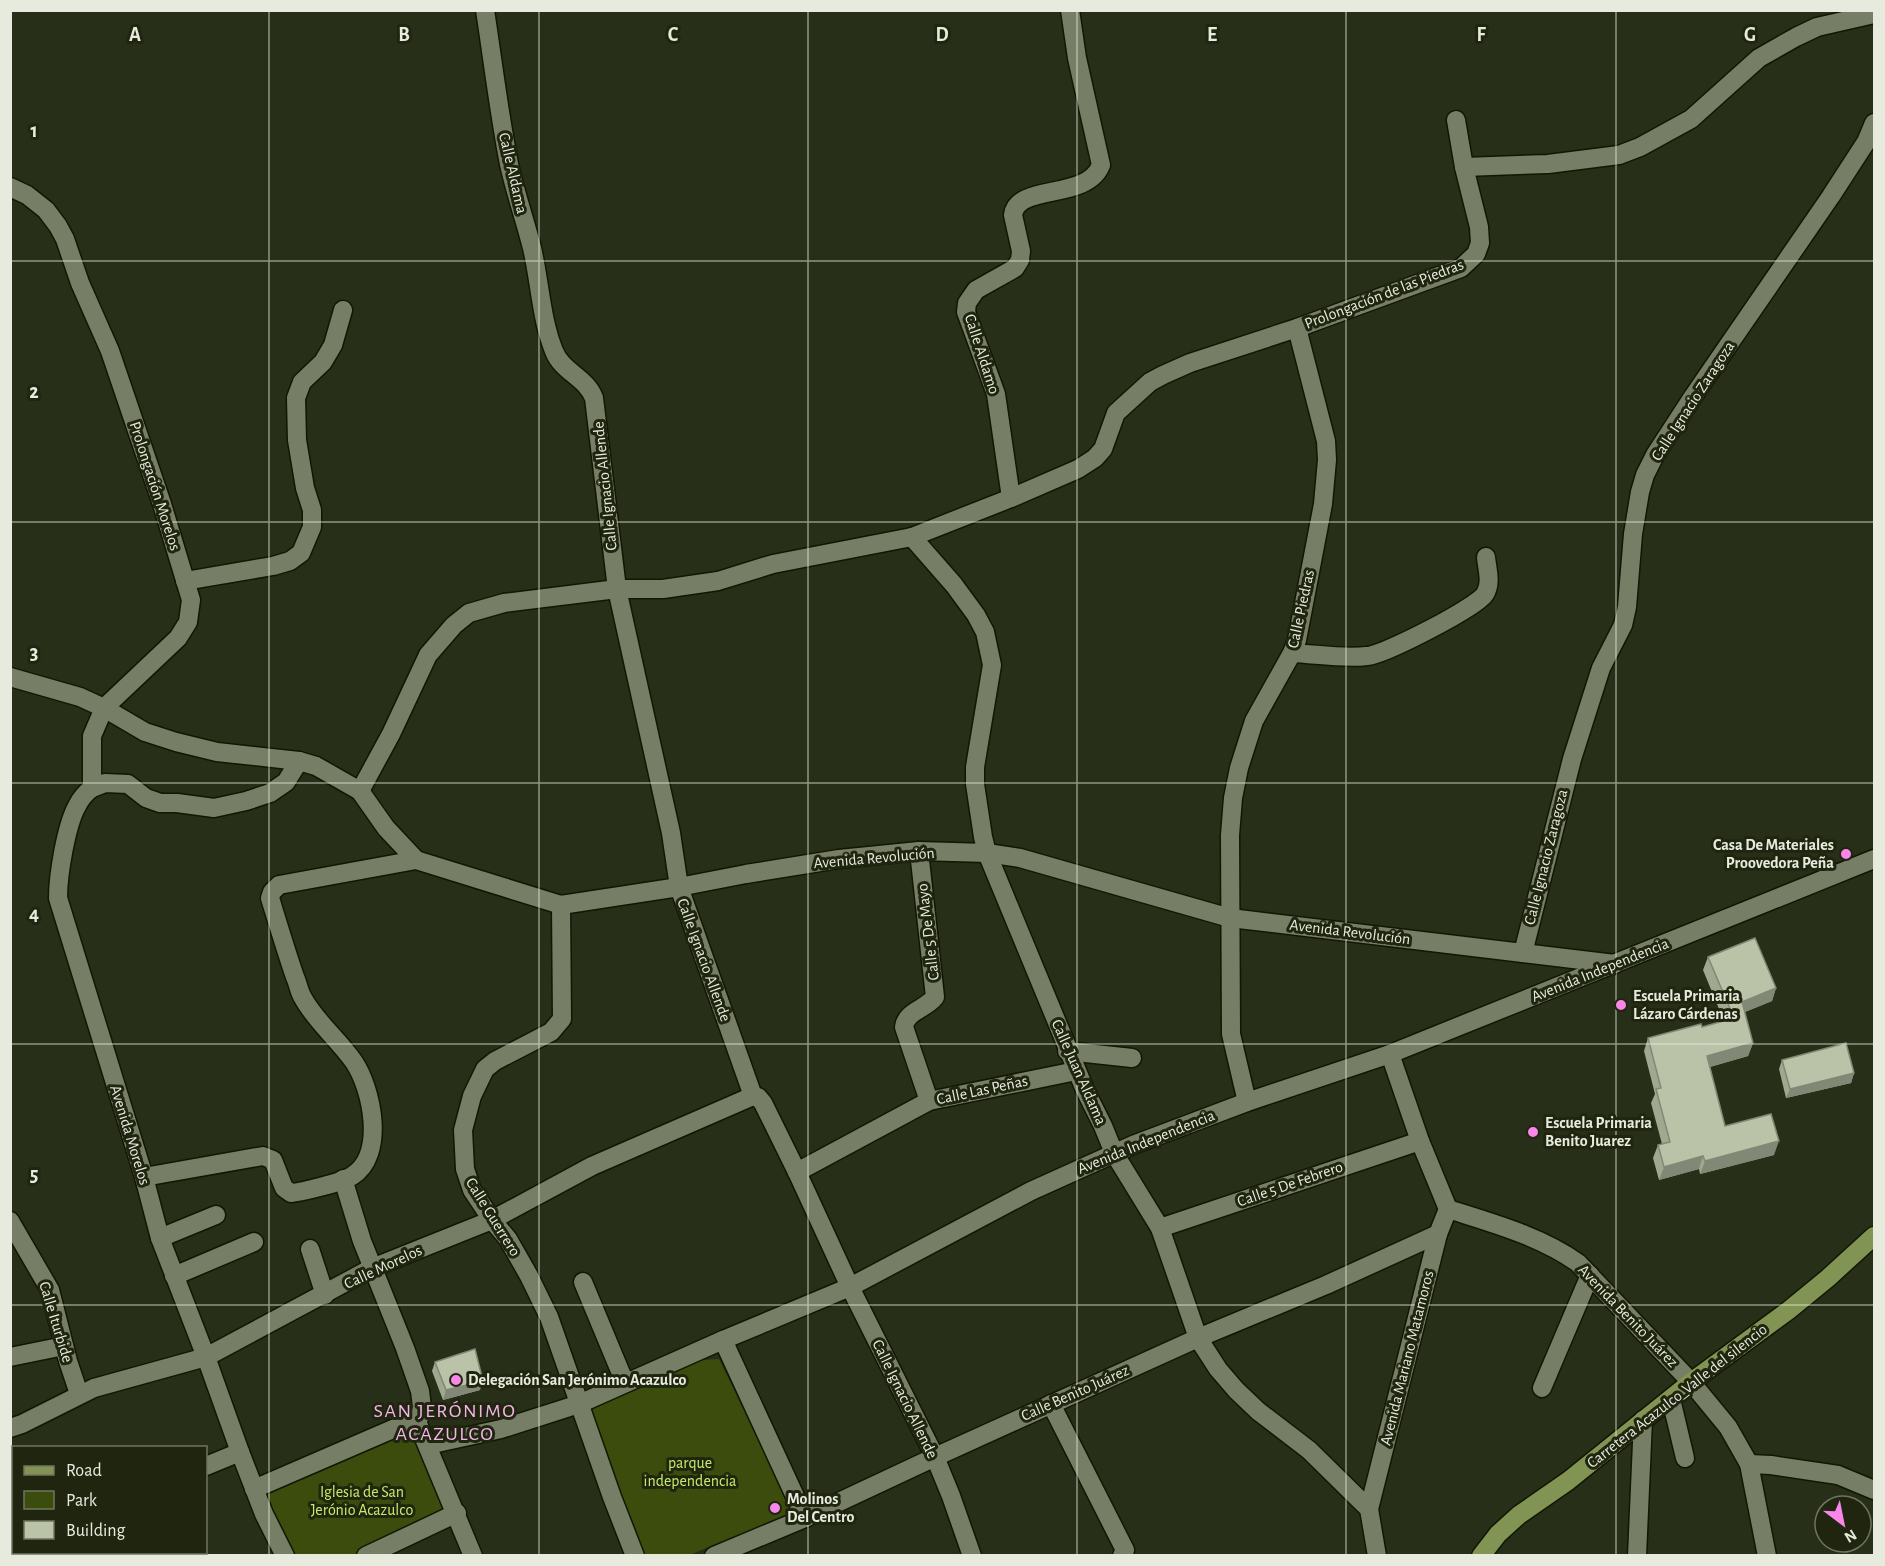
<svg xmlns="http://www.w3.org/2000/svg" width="1885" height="1566" font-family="'Alegreya Sans',sans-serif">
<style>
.green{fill:#3c4c0d}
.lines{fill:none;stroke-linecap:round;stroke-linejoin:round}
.minor-casing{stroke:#111703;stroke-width:21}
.major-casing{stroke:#111703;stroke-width:21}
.minor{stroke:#767e65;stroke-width:18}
.major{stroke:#829454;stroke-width:18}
.wall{fill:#a0a890}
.shaded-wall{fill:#828876}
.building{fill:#bac3a8;stroke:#828876;stroke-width:1.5}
.grid{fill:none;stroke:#e6ebdd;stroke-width:1.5;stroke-opacity:0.55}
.poi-dot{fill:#f987e9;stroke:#1f250f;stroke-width:2}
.labels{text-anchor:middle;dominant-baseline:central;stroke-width:6;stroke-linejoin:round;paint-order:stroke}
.street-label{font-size:16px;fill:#e6ebdd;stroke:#1f250f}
.poi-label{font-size:16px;font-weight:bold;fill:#e6ebdd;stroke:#1f250f;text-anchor:start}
.park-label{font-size:16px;fill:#c7eb6b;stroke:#1f250f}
.quarter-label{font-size:20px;letter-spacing:1.5px;fill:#f4b4e9;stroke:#1f250f}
.grid-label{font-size:20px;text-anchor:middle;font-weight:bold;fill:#e6ebdd;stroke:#1f250f;stroke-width:6;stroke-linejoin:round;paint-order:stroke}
</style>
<rect width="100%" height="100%" fill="#282f19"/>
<g class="green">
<path d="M719,1359L794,1513L689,1555H642L583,1408L687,1361Z"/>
<path d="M412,1426L454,1511L357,1555H294L269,1516L260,1497Z"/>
</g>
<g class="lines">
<g class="minor-casing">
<g id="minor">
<path d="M485,10C493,62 499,113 509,164C515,192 525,220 532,248C540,282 541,319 554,351C562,372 586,377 594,398L617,589L671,833L679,887L753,1096"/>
<path d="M1464,167L1548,164L1619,155L1640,147L1691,119L1759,58L1796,37L1817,27L1874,14"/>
<path d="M10,187L27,195L46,210L58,226L65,239L80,283L110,351L162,504L191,600L188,622L178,638L104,708L92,736V788C85,793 81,798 77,806C66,826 58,875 58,898L144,1177L160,1238L206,1357L240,1452L264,1514L285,1556"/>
<path d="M1011,498L996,394L966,312L967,303L976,290L1015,268L1020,260L1021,251L1013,215C1017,183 1087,201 1101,165L1077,58L1070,10"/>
<path d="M912,537L954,585L976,615L985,632L992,665L975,767V784L983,837L987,853L1085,1090L1103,1126L1114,1153L1160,1228L1198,1338L1218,1369L1236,1390L1258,1411L1309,1450L1369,1509L1377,1556"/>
<path d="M185,581L273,566L290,561L301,553L312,527V510L305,488L297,440L296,398L302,382L323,362L333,345L343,310"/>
<path d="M1292,653C1316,654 1343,659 1367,656C1384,655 1477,607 1485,594C1492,583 1487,569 1486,557"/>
<path d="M10,677L80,697L104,708L145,732L176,742L217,752L299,761L316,766L360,791L386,828L416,860"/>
<path d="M92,788L105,783L128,784L146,798L160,803H177L214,808L246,801L270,793L286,782L299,761"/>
<path d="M360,791L391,734L428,655L454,625L469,613L504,603L617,589H663L718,581L773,564L912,537L1011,498L1078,469L1095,458L1103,449L1116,413L1150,382L1163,375L1190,363L1297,328L1461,268L1476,254L1480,243L1479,227L1464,167L1456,120"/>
<path d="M919,851L935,997C926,1009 906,1011 904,1027L929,1101"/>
<path d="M561,905L562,1019L551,1032L495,1061L485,1069L472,1096L463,1130L465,1169L472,1190L492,1220L508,1239L529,1276L549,1317L612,1497L635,1556"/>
<path d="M1523,953L1572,759L1601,668L1623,625L1627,607L1633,534L1640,492L1645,475L1655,455L1694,395L1831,196L1866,142L1874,123"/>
<path d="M1067,1051L1132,1058"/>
<path d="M1390,1054L1420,1141L1448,1209"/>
<path d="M753,1096L758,1097L763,1103L797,1172L850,1287L935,1457L951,1496L972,1556"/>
<path d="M1247,1102L1231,1034L1230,835L1233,798L1239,768L1254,721L1292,653L1297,640L1323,504L1327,460L1326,441L1297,328"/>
<path d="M797,1172L929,1101L1076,1071"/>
<path d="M144,1177L263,1156L273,1160L284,1188L291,1193C302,1192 343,1182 352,1176C386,1155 372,1089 354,1062C339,1040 316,1022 303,998C299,992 298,983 295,977C286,951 278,924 270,898L272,892L279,885L416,860L561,905L679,887L746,874L839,859L919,851L987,853L1020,858L1230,918L1615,964"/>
<path d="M343,1179L362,1241L405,1348L420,1391L422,1407L420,1416L416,1419L473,1556"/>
<path d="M1448,1209C1492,1223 1540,1236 1578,1263L1691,1382L1728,1427L1749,1464L1767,1556"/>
<path d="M10,1221L50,1290L68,1361L79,1394"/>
<path d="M1160,1228L1420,1141"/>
<path d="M160,1238L216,1215"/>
<path d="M310,1249L325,1295"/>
<path d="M174,1276L254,1242"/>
<path d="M583,1282L625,1383"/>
<path d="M723,1340L805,1518"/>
<path d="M10,1357L64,1346"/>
<path d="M1542,1388L1590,1275"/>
<path d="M1671,1399L1685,1458"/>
<path d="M1051,1404L1125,1550L1122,1556"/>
<path d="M10,1428L22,1424L94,1388L206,1357L372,1268L492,1220L592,1166L753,1096"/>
<path d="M428,1445L501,1429L579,1404L723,1340L850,1287L1031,1191L1133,1145L1247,1102L1390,1054L1874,859"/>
<path d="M1749,1464L1771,1465L1838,1475L1874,1490"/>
<path d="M206,1466L240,1452"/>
<path d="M254,1489L416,1419"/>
<path d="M1369,1509L1438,1234L1448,1209"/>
<path d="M10,1545L14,1544"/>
<path d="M366,1556L457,1513"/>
<path d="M714,1556L805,1518L935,1457L1198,1338L1326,1285L1438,1234"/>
<path d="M1637,1556L1643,1420"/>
</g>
</g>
<g class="major-casing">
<path id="major" d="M1481,1556L1498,1534L1519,1515L1568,1481L1691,1382L1789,1310L1828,1278L1874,1236"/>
</g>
<use href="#minor" class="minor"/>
<use href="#major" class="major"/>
</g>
<g class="wall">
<path d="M1708,957L1776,988L1772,1001L1745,1012L1753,1043L1748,1056L1710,1067L1725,1126L1774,1155L1700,1174L1699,1169L1659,1180L1653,1158L1658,1145L1662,1144L1651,1103L1655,1094L1644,1051L1648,1038L1702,1027L1724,1021L1703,970Z"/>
<path d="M1782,1060L1854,1073L1851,1083L1786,1098L1779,1069Z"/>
<path d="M435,1362L480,1390L443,1400L432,1371Z"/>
</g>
<g class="shaded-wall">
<path d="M1776,988L1772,1001L1737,1015L1742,1002Z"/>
<path d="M1753,1043L1748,1056L1702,1069L1707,1056Z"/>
<path d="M1854,1073L1851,1083L1786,1098L1790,1089Z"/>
<path d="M1779,1141L1774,1155L1700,1174L1705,1161Z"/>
<path d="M1703,1156L1699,1169L1659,1180L1664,1167Z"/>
<path d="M483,1381L480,1390L443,1400L446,1390Z"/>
</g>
<g class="building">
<path d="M1755,938L1776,988L1742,1002L1753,1043L1707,1056L1725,1126L1771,1114L1779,1141L1705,1161L1703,1156L1664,1167L1658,1145L1670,1142L1656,1089L1661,1088L1648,1038L1701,1024L1702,1027L1734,1018L1708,957Z"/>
<path d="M1846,1043L1854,1073L1790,1089L1782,1060Z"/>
<path d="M475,1349L483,1381L446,1390L435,1362Z"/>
</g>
<path class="grid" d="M269,10V1556M539,10V1556M808,10V1556M1077,10V1556M1346,10V1556M1616,10V1556M10,261H1874M10,522H1874M10,783H1874M10,1044H1874M10,1305H1874"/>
<g class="poi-dot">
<circle cx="1846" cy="854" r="6"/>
<circle cx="1621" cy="1005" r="6"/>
<circle cx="1533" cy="1132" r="6"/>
<circle cx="456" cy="1380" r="6"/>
<circle cx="775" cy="1508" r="6"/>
</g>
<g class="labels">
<g class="street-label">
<text transform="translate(513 173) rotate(77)">Calle Aldama</text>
<text transform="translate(1384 294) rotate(-21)">Prolongación de las Piedras</text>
<text transform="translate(982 354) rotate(72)">Calle Aldamo</text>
<text transform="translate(1693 401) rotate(-57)">Calle Ignacio Zaragoza</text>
<text transform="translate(155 486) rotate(72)">Prolongación Morelos</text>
<text transform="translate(605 486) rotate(-96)">Calle Ignacio Allende</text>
<text transform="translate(1301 609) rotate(-78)">Calle Piedras</text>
<text transform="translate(1546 857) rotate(-76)">Calle Ignacio Zaragoza</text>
<text transform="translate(874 858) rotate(-5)">Avenida Revolución</text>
<text transform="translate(928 932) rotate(-97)">Calle 5 De Mayo</text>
<text transform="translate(1350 932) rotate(7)">Avenida Revolución</text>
<text transform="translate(704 960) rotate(70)">Calle Ignacio Allende</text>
<text transform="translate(1600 970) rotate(-22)">Avenida Independencia</text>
<text transform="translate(1079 1072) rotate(66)">Calle Juan Aldama</text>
<text transform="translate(982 1090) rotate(-12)">Calle Las Peñas</text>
<text transform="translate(130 1135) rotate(73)">Avenida Morelos</text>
<text transform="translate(1146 1142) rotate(-22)">Avenida Independencia</text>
<text transform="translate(1290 1184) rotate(-19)">Calle 5 De Febrero</text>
<text transform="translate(493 1217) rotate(58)">Calle Guerrero</text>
<text transform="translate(383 1267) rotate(-25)">Calle Morelos</text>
<text transform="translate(1628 1316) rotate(46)">Avenida Benito Juárez</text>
<text transform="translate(56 1322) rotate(73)">Calle Iturbide</text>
<text transform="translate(1407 1358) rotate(-76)">Avenida Mariano Matamoros</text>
<text transform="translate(1075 1393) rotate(-24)">Calle Benito Juárez</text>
<text transform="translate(1677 1396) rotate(-38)">Carretera Acazulco_Valle del silencio</text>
<text transform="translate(905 1399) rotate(64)">Calle Ignacio Allende</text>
</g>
<g class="poi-label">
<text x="1834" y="845" text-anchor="end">Casa De Materiales<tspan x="1834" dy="18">Proovedora Peña</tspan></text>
<text x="1633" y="996">Escuela Primaria<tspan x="1633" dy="18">Lázaro Cárdenas</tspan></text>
<text x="1545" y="1123">Escuela Primaria<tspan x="1545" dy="18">Benito Juarez</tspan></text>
<text x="468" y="1380">Delegación San Jerónimo Acazulco</text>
<text x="787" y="1499">Molinos<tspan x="787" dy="18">Del Centro</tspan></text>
</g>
<g class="park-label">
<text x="690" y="1463">parque<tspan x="690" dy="18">independencia</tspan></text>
<text x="362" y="1492">Iglesia de San<tspan x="362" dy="18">Jerónio Acazulco</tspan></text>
</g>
<g class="quarter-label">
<text x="445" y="1411">SAN JERÓNIMO<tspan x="445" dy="23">ACAZULCO</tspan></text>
</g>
</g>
<g class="grid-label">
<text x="135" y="41">A</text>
<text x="404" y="41">B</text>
<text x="673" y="41">C</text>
<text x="942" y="41">D</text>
<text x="1212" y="41">E</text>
<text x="1481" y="41">F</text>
<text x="1750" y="41">G</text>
<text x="34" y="137">1</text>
<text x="34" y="398">2</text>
<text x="34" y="659">3</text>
<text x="34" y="920">4</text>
<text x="34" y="1181">5</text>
</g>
<rect width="1885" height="1566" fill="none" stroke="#e6ebdd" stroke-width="24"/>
<rect x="12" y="1446" width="195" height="108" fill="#1f250f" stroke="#6f7461" stroke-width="1.5"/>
<rect x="24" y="1466" width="30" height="9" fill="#829454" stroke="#6f7461" stroke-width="1.5"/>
<text x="66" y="1476" font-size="18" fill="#e6ebdd">Road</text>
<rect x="24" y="1491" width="30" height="18" fill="#3c4c0d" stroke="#6f7461" stroke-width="1.5"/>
<text x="66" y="1506" font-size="18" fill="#e6ebdd">Park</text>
<rect x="24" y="1521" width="30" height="18" fill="#bac3a8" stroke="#6f7461" stroke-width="1.5"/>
<text x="66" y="1536" font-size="18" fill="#e6ebdd">Building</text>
<g transform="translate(1843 1524) rotate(148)"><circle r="28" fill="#1f250f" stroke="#6f7461" stroke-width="1.5"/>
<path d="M0-4.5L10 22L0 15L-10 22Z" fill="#f987e9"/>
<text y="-9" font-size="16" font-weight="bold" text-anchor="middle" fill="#e6ebdd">N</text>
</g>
</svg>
